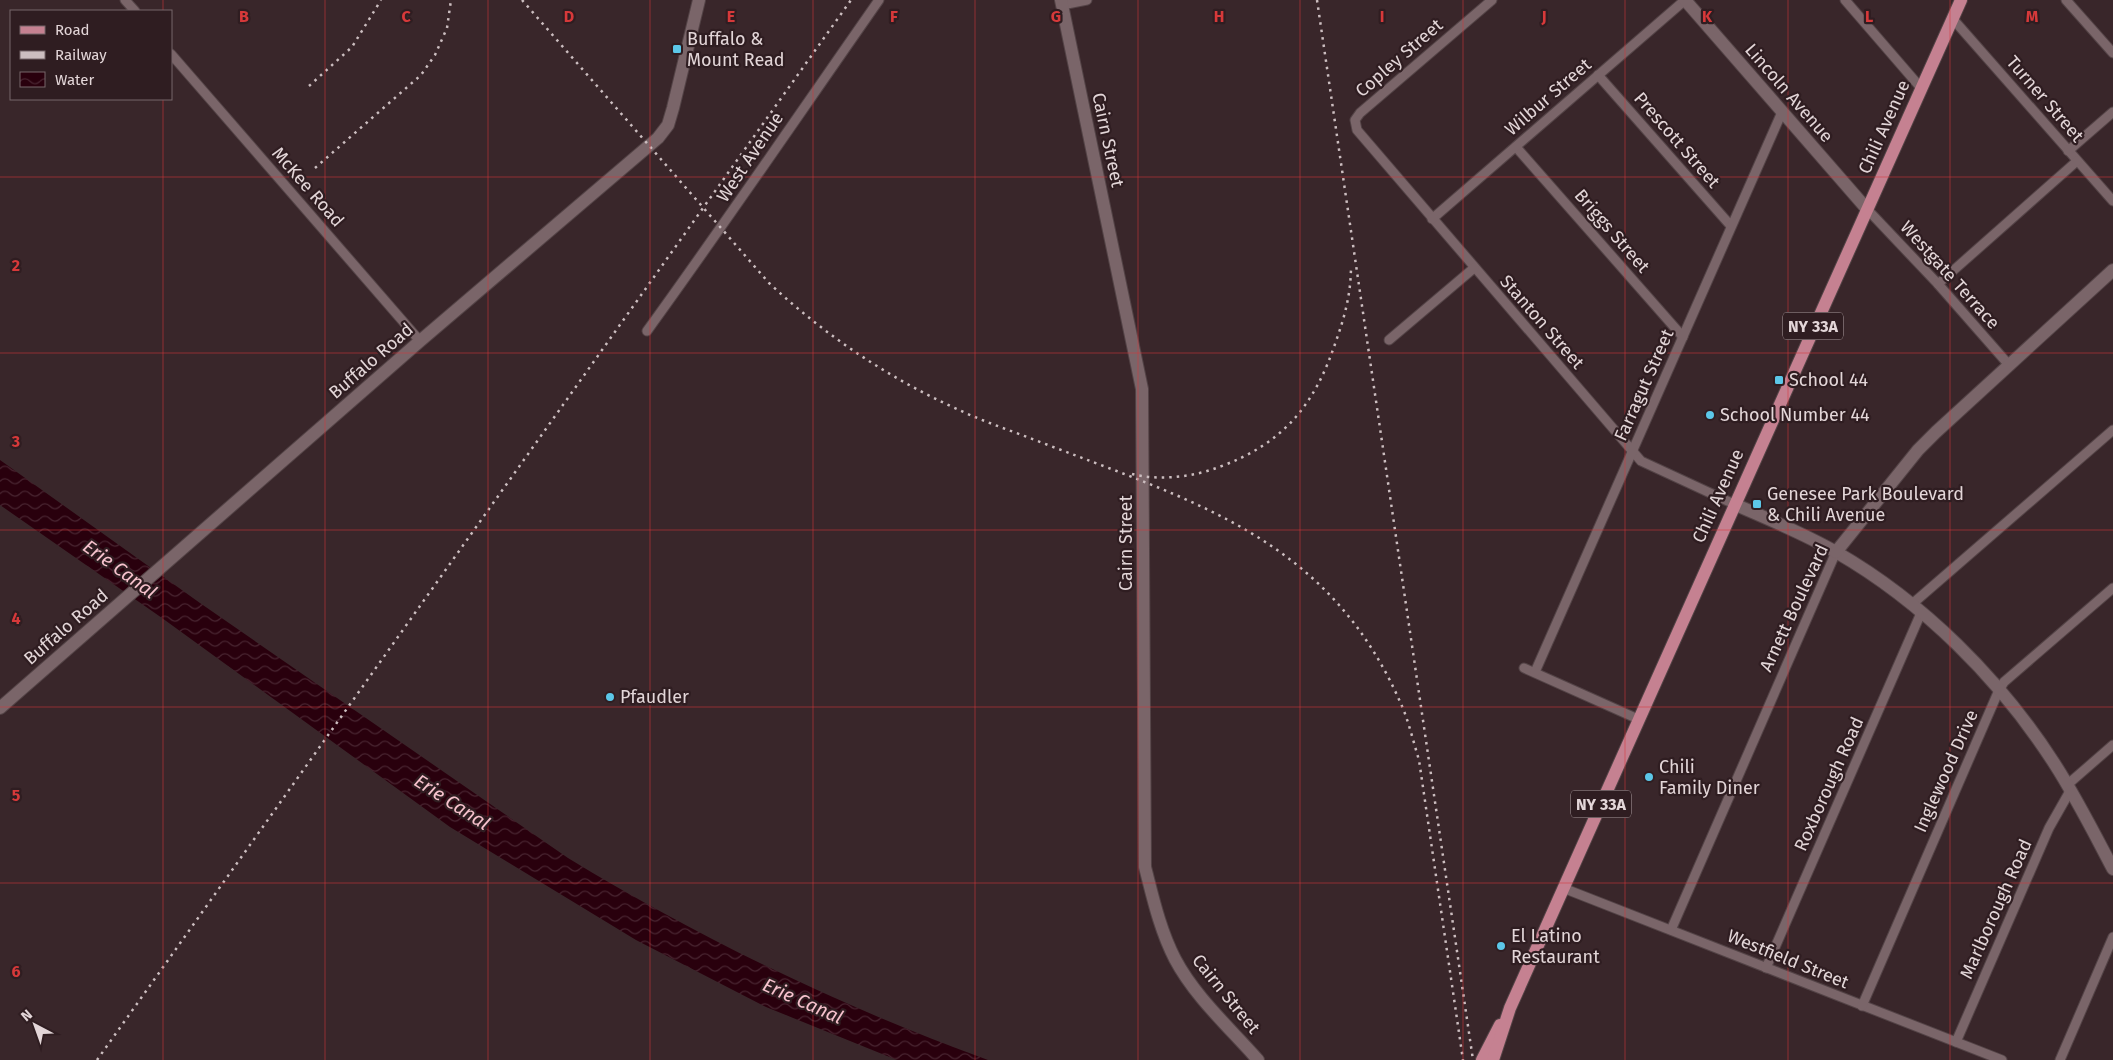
<svg xmlns="http://www.w3.org/2000/svg" width="2113" height="1060" font-family="'Fira Sans',sans-serif">
<style>
.water{fill:url(#water-waves)}
.lines{fill:none;stroke-linecap:round;stroke-linejoin:round}
.street-casing{stroke:#534346;stroke-width:11}
.secondary-casing{stroke:#534346;stroke-width:14}
.primary-casing{stroke:#534346;stroke-width:14}
.street{stroke:#7a6569;stroke-width:9}
.secondary{stroke:#7a6569;stroke-width:12}
.primary{stroke:#c58191;stroke-width:12}
.rail{stroke:#ccbec0;stroke-width:2.5;stroke-dasharray:2.5 5;stroke-linecap:butt}
.grid{fill:none;stroke:#d7393a;stroke-width:1;stroke-opacity:0.55}
.poi-dot{fill:#5cc7e8;stroke:#2f1d21;stroke-width:2}
.labels{text-anchor:middle;dominant-baseline:central;stroke-width:4.5;stroke-linejoin:round;paint-order:stroke}
.shield{fill:#2f1d21;stroke:#ad9ea1;stroke-width:1}
.shield-label{font-size:16px;font-weight:bold;fill:#e3d6d8}
.poi-label{font-size:18px;fill:#e3d6d8;stroke:#2f1d21;text-anchor:start}
.street-label{font-size:18px;fill:#e3d6d8;stroke:#2f1d21}
.water-label{font-size:19px;font-style:italic;fill:#f7c2cd;stroke:#2f1d21}
.grid-label{font-size:16px;text-anchor:middle;font-weight:bold;fill:#d7393a;stroke:#2f1d21;stroke-width:4.5;stroke-linejoin:round;paint-order:stroke}
</style>
<defs>
<pattern id="water-waves" width="16" height="10" patternUnits="userSpaceOnUse" patternTransform="scale(1.25)"><rect width="16" height="10" fill="#29000d"/><path d="M0 5q4-4 8 0t8 0" fill="none" stroke="#482430"/></pattern>
</defs>
<rect width="100%" height="100%" fill="#39262a"/>
<path class="water" d="M0,460L200,603L568,858C701,939 842,1007 988,1060H897L766,1007L636,940L450,827L162,618L0,505Z"/>
<g class="lines">
<g class="street-casing">
<g id="street">
<path d="M125,0L135,11"/>
<path d="M1492,0L1360,113L1355,120L1357,130L1641,461L1734,504"/>
<path d="M1845,0L1921,88"/>
<path d="M2066,0L2113,53"/>
<path d="M1062,5L1087,0"/>
<path d="M1952,18L2113,201"/>
<path d="M171,54L420,341"/>
<path d="M1598,75L1731,226"/>
<path d="M1516,147L1683,337"/>
<path d="M2068,151L2113,112"/>
<path d="M1866,208L1938,284L2009,365"/>
<path d="M1432,219L1685,0"/>
<path d="M1938,284L2077,161"/>
<path d="M647,331C726,222 802,110 879,0"/>
<path d="M1389,340L1474,268"/>
<path d="M1911,605L2113,430"/>
<path d="M1524,668L1638,719"/>
<path d="M1535,672L1782,112"/>
<path d="M2067,785L2113,745"/>
<path d="M1563,888L2002,1060"/>
<path d="M1671,930L1836,552"/>
<path d="M1766,968L1921,613"/>
<path d="M1862,1006L1999,690L2004,682L2113,588"/>
<path d="M1956,1042L2049,828L2070,791"/>
<path d="M2060,1060L2113,937"/>
</g>
</g>
<g class="secondary-casing">
<g id="secondary">
<path d="M1061,0L1142,389L1145,867C1153,898 1160,930 1175,959C1195,997 1230,1028 1258,1060"/>
<path d="M1685,0L1866,208"/>
<path d="M1734,504C1768,519 1803,533 1836,552C1923,602 2000,679 2054,763C2076,797 2094,833 2113,869"/>
<path d="M1836,552L1918,450L1936,432L2113,270"/>
<path d="M0,708L420,341L658,138L668,125L673,108L699,0"/>
</g>
</g>
<g class="primary-casing">
<g id="primary">
<path d="M1482,1060L1500,1025"/>
<path d="M1493,1060L1510,1008L1577,858L1961,0"/>
</g>
</g>
<use href="#street" class="street"/>
<use href="#secondary" class="secondary"/>
<use href="#primary" class="primary"/>
<g class="rail">
<path d="M522,0L769,283C826,336 887,377 957,409C982,421 1009,430 1035,440C1195,502 1332,538 1404,711C1410,727 1414,744 1419,760L1463,1060"/>
<path d="M1317,0L1473,1060"/>
<path d="M309,86L352,47L381,0"/>
<path d="M315,168L421,75L435,55L447,28L451,0"/>
<path d="M1132,474C1160,481 1193,477 1219,467C1283,444 1315,405 1336,341C1345,316 1351,293 1351,266"/>
<path d="M97,1060L851,0"/>
</g>
</g>
<path class="grid" d="M163,0V11M325,0V1060M488,0V1060M650,0V1060M813,0V1060M975,0V1060M1138,0V1060M1300,0V1060M1463,0V1060M1625,0V1060M1788,0V1060M1950,0V1060M163,99V1060M0,177H2113M0,353H2113M0,530H2113M0,707H2113M0,883H2113"/>
<g class="poi-dot">
<rect x="672" y="44" width="10" height="10" rx="2.5"/>
<rect x="1774" y="375" width="10" height="10" rx="2.5"/>
<circle cx="1710" cy="415" r="5"/>
<rect x="1752" y="499" width="10" height="10" rx="2.5"/>
<circle cx="610" cy="697" r="5"/>
<circle cx="1649" cy="777" r="5"/>
<circle cx="1501" cy="946" r="5"/>
</g>
<g class="labels">
<g class="shield">
<rect x="1783" y="312.5" width="60" height="27" rx="4"/>
<rect x="1571" y="790.5" width="60" height="27" rx="4"/>
</g>
<g class="shield-label">
<text x="1813" y="326">NY 33A</text>
<text x="1601" y="804">NY 33A</text>
</g>
<g class="poi-label">
<text x="687" y="39">Buffalo &amp;<tspan x="687" dy="21">Mount Read</tspan></text>
<text x="1789" y="380">School 44</text>
<text x="1720" y="415">School Number 44</text>
<text x="1767" y="494">Genesee Park Boulevard<tspan x="1767" dy="21">&amp; Chili Avenue</tspan></text>
<text x="620" y="697">Pfaudler</text>
<text x="1659" y="767">Chili<tspan x="1659" dy="21">Family Diner</tspan></text>
<text x="1511" y="936">El Latino<tspan x="1511" dy="21">Restaurant</tspan></text>
</g>
<g class="street-label">
<text transform="translate(1399 58) rotate(-41)">Copley Street</text>
<text transform="translate(1789 93) rotate(49)">Lincoln Avenue</text>
<text transform="translate(1548 97) rotate(-41)">Wilbur Street</text>
<text transform="translate(2045 99) rotate(49)">Turner Street</text>
<text transform="translate(1884 127) rotate(-66)">Chili Avenue</text>
<text transform="translate(1108 140) rotate(78)">Cairn Street</text>
<text transform="translate(1677 140) rotate(49)">Prescott Street</text>
<text transform="translate(750 157) rotate(-56)">West Avenue</text>
<text transform="translate(308 187) rotate(49)">McKee Road</text>
<text transform="translate(1612 231) rotate(49)">Briggs Street</text>
<text transform="translate(1950 275) rotate(48)">Westgate Terrace</text>
<text transform="translate(1542 322) rotate(49)">Stanton Street</text>
<text transform="translate(371 361) rotate(-41)">Buffalo Road</text>
<text transform="translate(1644 385) rotate(-66)">Farragut Street</text>
<text transform="translate(1718 496) rotate(-66)">Chili Avenue</text>
<text transform="translate(1126 543) rotate(-90)">Cairn Street</text>
<text transform="translate(1794 608) rotate(-65)">Arnett Boulevard</text>
<text transform="translate(66 627) rotate(-41)">Buffalo Road</text>
<text transform="translate(1946 771) rotate(-66)">Inglewood Drive</text>
<text transform="translate(1829 784) rotate(-66)">Roxborough Road</text>
<text transform="translate(1996 909) rotate(-66)">Marlborough Road</text>
<text transform="translate(1788 959) rotate(22)">Westfield Street</text>
<text transform="translate(1226 994) rotate(51)">Cairn Street</text>
</g>
<g class="water-label">
<text transform="translate(120 569) rotate(36)">Erie Canal</text>
<text transform="translate(452 802) rotate(33)">Erie Canal</text>
<text transform="translate(803 1001) rotate(24)">Erie Canal</text>
</g>
</g>
<g class="grid-label">
<text x="244" y="22">B</text>
<text x="406" y="22">C</text>
<text x="569" y="22">D</text>
<text x="731" y="22">E</text>
<text x="894" y="22">F</text>
<text x="1056" y="22">G</text>
<text x="1219" y="22">H</text>
<text x="1382" y="22">I</text>
<text x="1544" y="22">J</text>
<text x="1707" y="22">K</text>
<text x="1869" y="22">L</text>
<text x="2032" y="22">M</text>
<text x="16" y="271">2</text>
<text x="16" y="447">3</text>
<text x="16" y="624">4</text>
<text x="16" y="801">5</text>
<text x="16" y="977">6</text>
</g>
<rect x="10" y="10" width="162" height="90" fill="#2f1d21" stroke="#77676a"/>
<rect x="20" y="26" width="25" height="8" fill="#c58191" stroke="#77676a"/>
<text x="55" y="35" font-size="15" fill="#e3d6d8">Road</text>
<rect x="20" y="51" width="25" height="8" fill="#ccbec0" stroke="#77676a"/>
<text x="55" y="60" font-size="15" fill="#e3d6d8">Railway</text>
<rect x="20" y="72" width="25" height="15" fill="url(#water-waves)" stroke="#77676a"/>
<text x="55" y="85" font-size="15" fill="#e3d6d8">Water</text>
<g transform="translate(35 1025) rotate(319)" stroke="#2f1d21" stroke-width="4" paint-order="stroke">
<path d="M0-4L9 19L0 12L-9 19Z" fill="#e3d6d8"/>
<text y="-8" font-size="14" font-weight="bold" text-anchor="middle" fill="#e3d6d8">N</text>
</g>
</svg>
